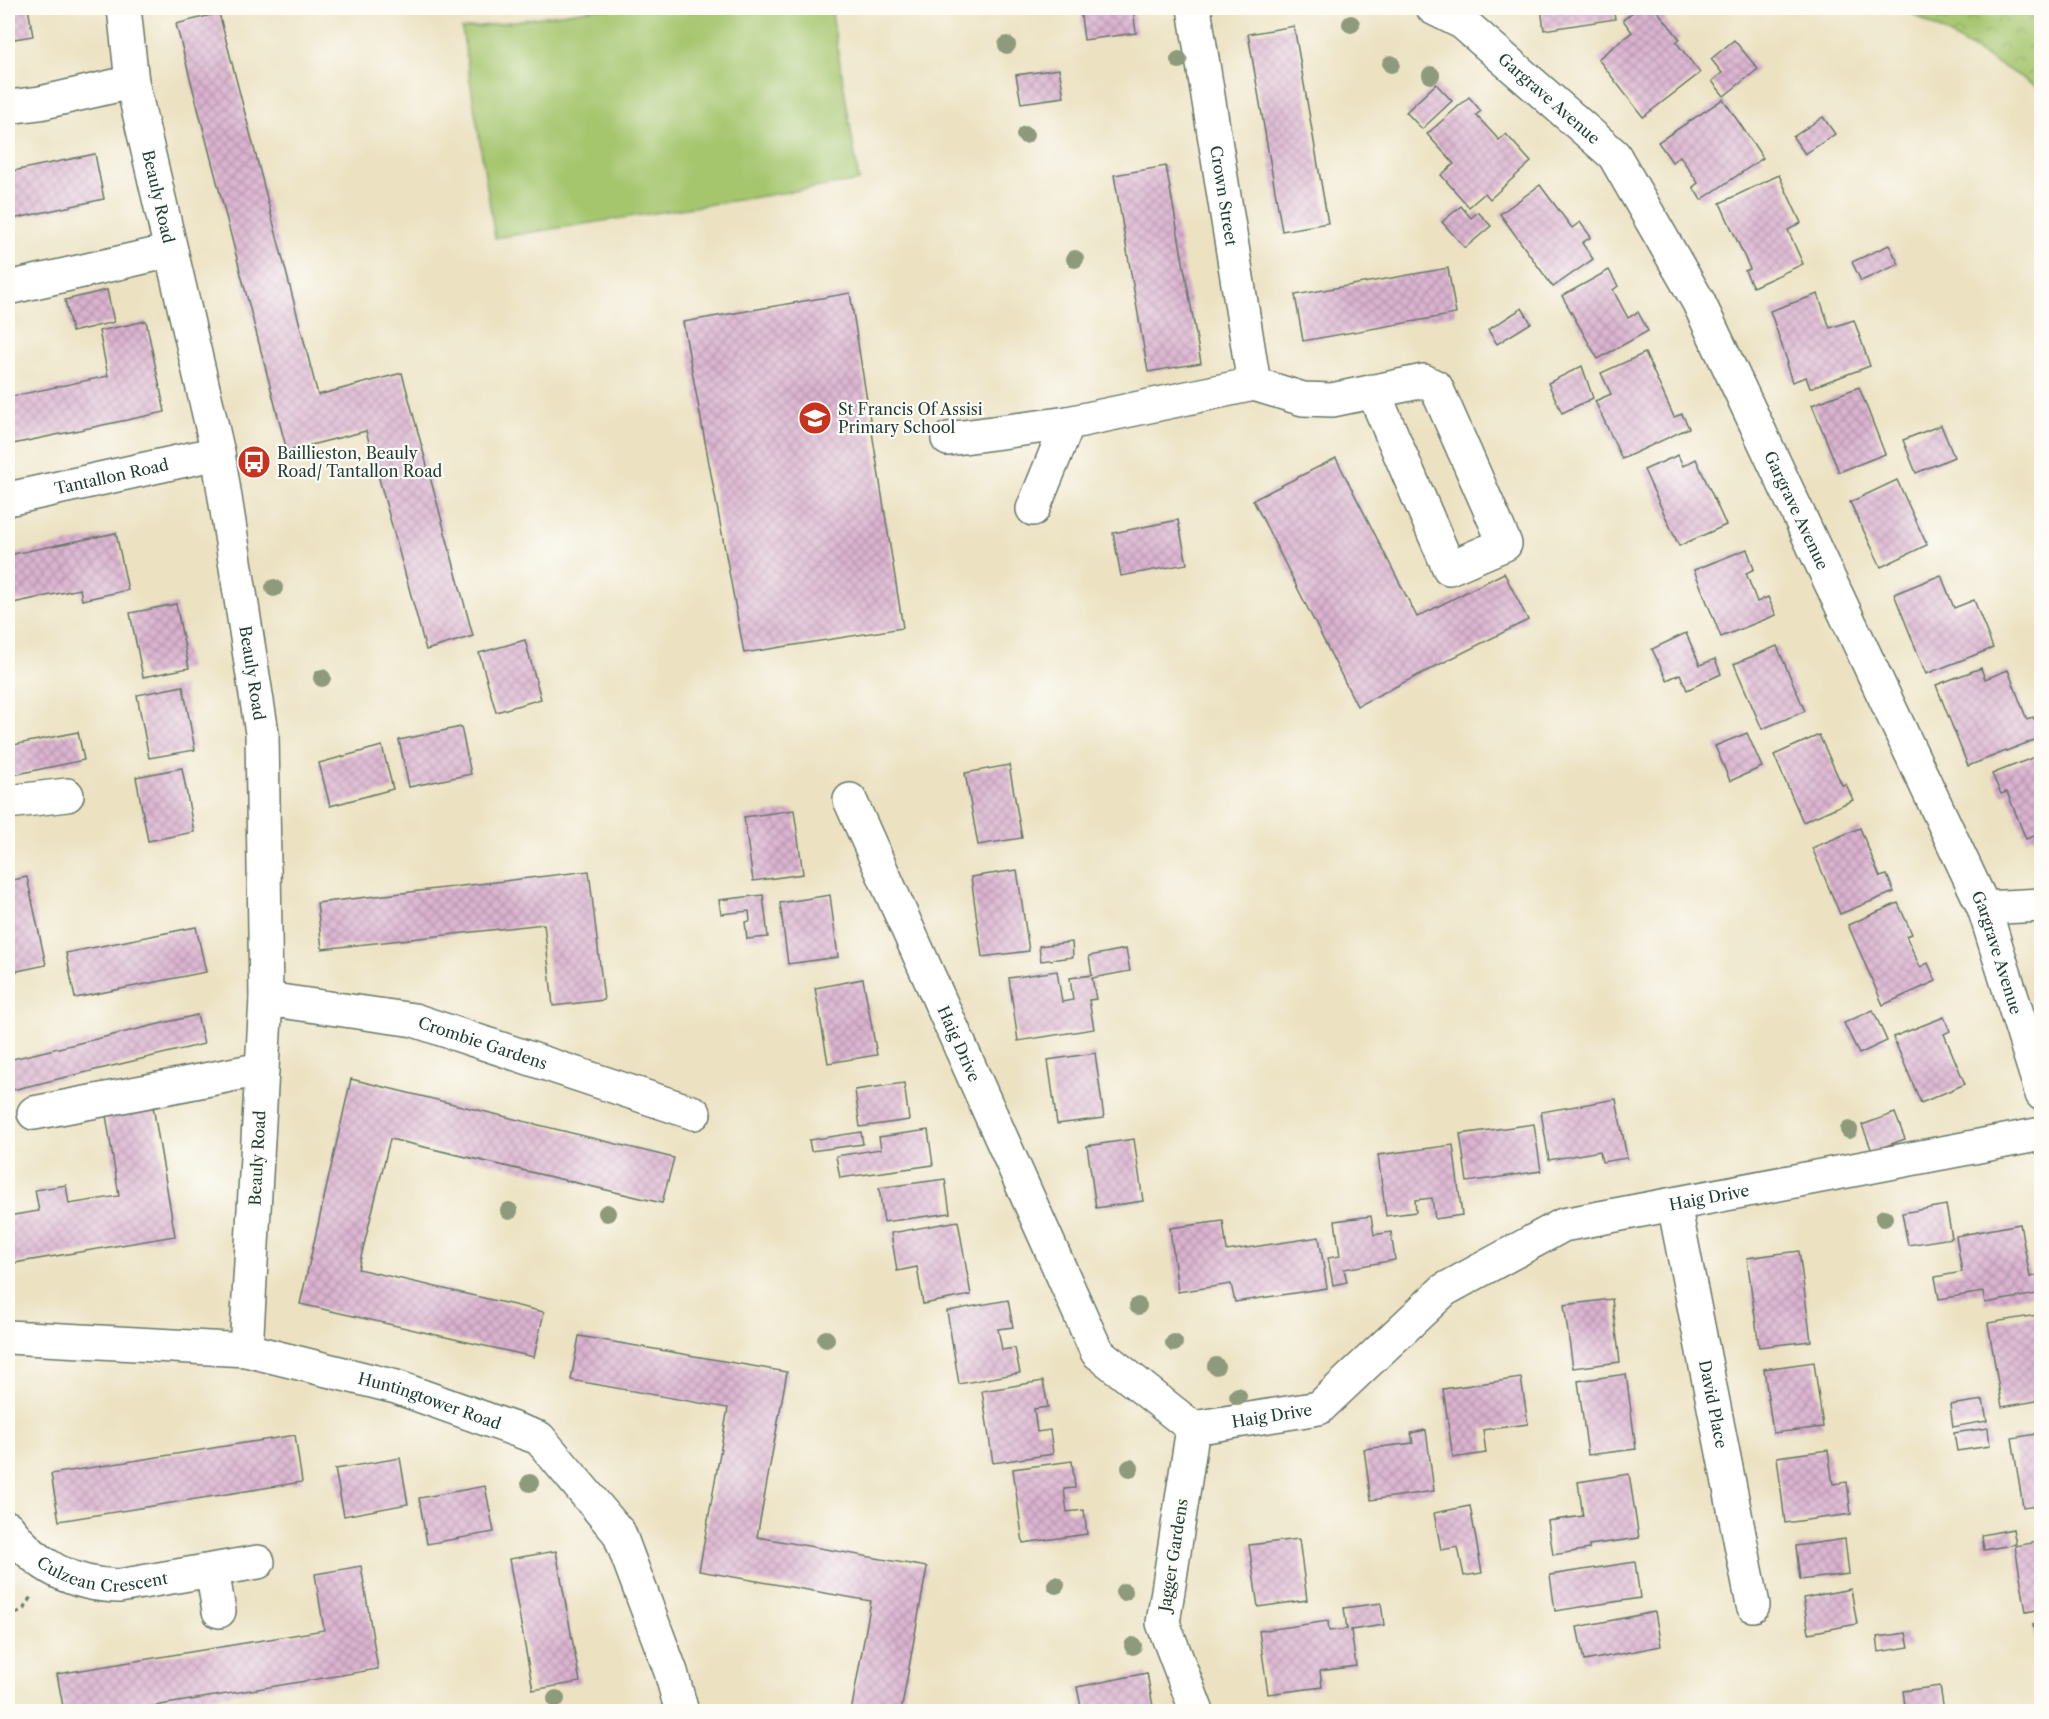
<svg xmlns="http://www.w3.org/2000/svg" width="2049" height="1719" font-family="'Libre Caslon Text',serif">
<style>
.grass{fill:#a6c66e;stroke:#628251;stroke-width:1.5}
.park{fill:url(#park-crowns);stroke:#628251;stroke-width:1.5}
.building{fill:url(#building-cross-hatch)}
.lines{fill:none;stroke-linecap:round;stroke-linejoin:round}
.minor-casing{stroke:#677766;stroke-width:36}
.path{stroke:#677766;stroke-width:4;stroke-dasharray:4.5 4.5;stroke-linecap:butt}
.minor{stroke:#fff;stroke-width:33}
.tree{fill:#8e9a7c}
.labels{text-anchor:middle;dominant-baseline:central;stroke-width:4.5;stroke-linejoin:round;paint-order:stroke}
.street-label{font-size:16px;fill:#1f3d34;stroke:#fdfcf7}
.poi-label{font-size:16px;fill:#1f3d34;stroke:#fdfcf7;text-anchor:start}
</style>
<defs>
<pattern id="park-crowns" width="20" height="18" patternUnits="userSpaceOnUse" patternTransform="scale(1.5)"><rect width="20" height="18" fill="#a6c66e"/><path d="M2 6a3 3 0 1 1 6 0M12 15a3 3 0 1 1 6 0" fill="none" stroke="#87a25b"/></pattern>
<pattern id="building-cross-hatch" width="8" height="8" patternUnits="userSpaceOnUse" patternTransform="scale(1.5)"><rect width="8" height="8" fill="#dcb4d1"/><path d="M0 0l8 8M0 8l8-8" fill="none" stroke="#b294aa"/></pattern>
</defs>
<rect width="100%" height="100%" fill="#fdfcf7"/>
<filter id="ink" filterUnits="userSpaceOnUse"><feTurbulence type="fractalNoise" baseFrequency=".0167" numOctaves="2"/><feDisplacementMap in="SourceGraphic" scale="12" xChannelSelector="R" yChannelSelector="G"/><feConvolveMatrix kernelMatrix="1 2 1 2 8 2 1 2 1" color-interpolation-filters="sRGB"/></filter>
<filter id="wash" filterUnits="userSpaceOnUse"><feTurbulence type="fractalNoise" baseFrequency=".008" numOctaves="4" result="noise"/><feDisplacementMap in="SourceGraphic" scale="24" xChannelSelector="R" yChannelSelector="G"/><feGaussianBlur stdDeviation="1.35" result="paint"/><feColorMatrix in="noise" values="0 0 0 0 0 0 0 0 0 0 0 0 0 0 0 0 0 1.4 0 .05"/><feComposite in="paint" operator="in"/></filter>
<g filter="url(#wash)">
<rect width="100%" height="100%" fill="#ece2c2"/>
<path class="grass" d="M601,8H831L859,181L495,238L462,29Z"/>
<path class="park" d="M1903,8H2041V89Z"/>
<g id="blocks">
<g class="building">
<path d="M8,8H28L33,36L8,40Z"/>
<path d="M1080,8H1133L1136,33L1084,40Z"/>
<path d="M1541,8H1613L1615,19L1544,30Z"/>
<path d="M1638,8H1655L1680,39L1676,42L1700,73L1643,117L1598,59L1632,32L1623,20Z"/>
<path d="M219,13L318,395L402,373L473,636L426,650L366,431L287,451L176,24Z"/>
<path d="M1294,26L1328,223L1282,231L1248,34Z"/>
<path d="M1734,40L1758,69L1724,96L1712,81L1722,73L1711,59Z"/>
<path d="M1059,69L1064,97L1021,103L1016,75Z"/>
<path d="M1436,84L1452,101L1422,129L1406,112Z"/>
<path d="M1469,97L1481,111L1476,115L1499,140L1506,134L1531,162L1490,199L1485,193L1469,207L1441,175L1454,164L1427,134Z"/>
<path d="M1723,99L1763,158L1701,200L1693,187L1698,183L1680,156L1672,162L1658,142Z"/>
<path d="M1823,117L1835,134L1805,154L1793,137Z"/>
<path d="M95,154L104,199L8,220V172Z"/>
<path d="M1166,166L1201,363L1148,372L1114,175Z"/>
<path d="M1779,175L1801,223L1788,230L1803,264L1753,287L1745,271L1750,269L1720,203Z"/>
<path d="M1540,185L1572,228L1580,222L1591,237L1582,243L1593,259L1553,287L1500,214Z"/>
<path d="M1461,206L1471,218L1478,212L1491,226L1465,248L1442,222Z"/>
<path d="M1889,245L1899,264L1861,281L1852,262Z"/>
<path d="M1448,268L1456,314L1303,341L1295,295Z"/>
<path d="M1609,270L1618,286L1613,290L1628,318L1638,312L1648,331L1598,359L1562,296Z"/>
<path d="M107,290L114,322L72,332L65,300Z"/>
<path d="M850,293L903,628L744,653L683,322Z"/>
<path d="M1818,294L1830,328L1854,320L1870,366L1810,388L1806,377L1792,382L1786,364L1788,363L1770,311Z"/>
<path d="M1522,308L1531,323L1497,344L1488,330Z"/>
<path d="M146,321L165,412L8,445V397L108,376L99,331Z"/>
<path d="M1645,353L1674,417L1682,414L1689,428L1622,459L1595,401L1611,394L1601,373Z"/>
<path d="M1582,366L1593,398L1562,413L1548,383Z"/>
<path d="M1859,387L1885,454L1839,472L1812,405Z"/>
<path d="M1941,425L1954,457L1916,473L1903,440Z"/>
<path d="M1678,455L1683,466L1696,459L1726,525L1679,546L1644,470Z"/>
<path d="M1336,458L1417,617L1504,573L1528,620L1357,706L1253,500Z"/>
<path d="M1897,480L1927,545L1881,567L1850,502Z"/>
<path d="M1178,520L1187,564L1121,576L1113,533Z"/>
<path d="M116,533L128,590L82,600L80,589L8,604V555Z"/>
<path d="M1747,549L1754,569L1746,573L1757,602L1768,597L1776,615L1721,637L1694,570Z"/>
<path d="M1941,575L1954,608L1974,600L1993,648L1926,674L1894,594Z"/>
<path d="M176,604L189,668L143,677L130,613Z"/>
<path d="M1686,633L1700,665L1715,659L1721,674L1687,690L1680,674L1667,680L1652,649Z"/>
<path d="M525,640L541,699L496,712L479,653Z"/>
<path d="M1777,646L1805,711L1762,729L1734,664Z"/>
<path d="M1981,668L1985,679L2008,670L2027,720L2033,717L2042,737L1968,766L1936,685Z"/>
<path d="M183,686L195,750L149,758L137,695Z"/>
<path d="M461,727L471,774L409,787L399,740Z"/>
<path d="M78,732L84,760L8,776V746Z"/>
<path d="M1747,733L1762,767L1730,781L1715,746Z"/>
<path d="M1819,735L1842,785L1846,784L1853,800L1803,822L1774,755Z"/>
<path d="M382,746L393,789L330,806L319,763Z"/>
<path d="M2042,754V853L2034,836L2026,839L2007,792L2001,794L1992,774Z"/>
<path d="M1009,765L1022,838L978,845L965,773Z"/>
<path d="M182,768L194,832L148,841L136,777Z"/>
<path d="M794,810L803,874L753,881L744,817Z"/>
<path d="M1860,828L1880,877L1887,875L1894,892L1840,914L1812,848Z"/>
<path d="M1017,870L1029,951L982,957L971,877Z"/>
<path d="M589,871L604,1000L553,1006L544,924L322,949L317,903Z"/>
<path d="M27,877L46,965L8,973V881Z"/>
<path d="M763,895L768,937L747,939L745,922L750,921L749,911L721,914L719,900Z"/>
<path d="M830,895L838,957L788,964L780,903Z"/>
<path d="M1898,903L1912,934L1906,936L1920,967L1928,963L1936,981L1883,1005L1848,925Z"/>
<path d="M196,927L206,972L75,998L66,953Z"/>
<path d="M1072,942L1073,957L1041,961L1039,946Z"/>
<path d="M1126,949L1130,971L1092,978L1096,999L1089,1000L1094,1029L1018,1041L1009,978L1057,971L1062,1002L1073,1000L1070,978L1092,975L1089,956Z"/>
<path d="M863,979L877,1055L828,1063L815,988Z"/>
<path d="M1873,1010L1887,1041L1859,1054L1844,1023Z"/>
<path d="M197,1015L204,1044L8,1091V1060Z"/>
<path d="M1944,1017L1950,1031L1944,1034L1965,1084L1921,1103L1893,1037Z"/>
<path d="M1095,1053L1104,1118L1057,1124L1048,1060Z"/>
<path d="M351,1079L674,1158L662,1203L390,1139L358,1269L544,1312L534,1357L300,1304Z"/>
<path d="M904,1083L909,1120L860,1127L855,1090Z"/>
<path d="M1616,1099L1627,1158L1602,1162L1600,1151L1549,1160L1541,1112Z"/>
<path d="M153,1106L175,1236L8,1264V1216L39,1211L35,1190L66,1185L69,1204L119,1196L106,1115Z"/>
<path d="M1895,1113L1905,1139L1872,1151L1862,1125Z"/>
<path d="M1534,1124L1541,1171L1467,1182L1460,1134Z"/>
<path d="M928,1130L933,1165L840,1178L836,1156L881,1149L879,1137Z"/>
<path d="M861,1132L863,1144L811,1151L809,1140Z"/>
<path d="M1134,1139L1143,1201L1096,1208L1087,1146Z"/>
<path d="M1453,1145L1462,1215L1435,1219L1432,1198L1415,1200L1416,1212L1386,1216L1378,1155Z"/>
<path d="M945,1179L950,1213L884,1222L879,1188Z"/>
<path d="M1946,1205L1952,1238L1908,1245L1902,1213Z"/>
<path d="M1371,1216L1374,1235L1391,1232L1395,1260L1344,1269L1347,1282L1333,1285L1328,1258L1340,1256L1335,1221Z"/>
<path d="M958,1221L971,1295L923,1304L917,1267L897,1271L891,1233Z"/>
<path d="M1223,1221L1227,1251L1319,1237L1327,1288L1235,1302L1231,1284L1178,1292L1170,1228Z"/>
<path d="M2020,1224L2030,1277L2040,1275L2042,1293L1985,1303L1983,1292L1939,1299L1935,1277L1962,1272L1956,1236Z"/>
<path d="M1799,1251L1811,1341L1759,1347L1747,1258Z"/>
<path d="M1612,1299L1620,1362L1573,1368L1564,1305Z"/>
<path d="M1008,1300L1013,1327L998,1329L1002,1350L1015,1348L1020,1373L959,1384L947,1311Z"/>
<path d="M2037,1315L2042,1340V1400L2002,1407L1988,1323Z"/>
<path d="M579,1336L787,1372L757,1537L927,1567L901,1712H851L871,1601L699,1571L728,1408L571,1380Z"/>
<path d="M1814,1362L1823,1427L1773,1433L1764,1369Z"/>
<path d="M1626,1374L1636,1449L1588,1455L1578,1381Z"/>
<path d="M1521,1378L1528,1424L1483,1430L1486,1453L1453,1458L1443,1389Z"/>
<path d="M1043,1381L1048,1407L1034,1409L1037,1432L1050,1430L1053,1454L993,1463L982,1391Z"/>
<path d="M1983,1400L1987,1421L1953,1427L1950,1405Z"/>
<path d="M1988,1428L1990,1446L1957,1451L1954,1433Z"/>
<path d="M1426,1430L1434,1491L1371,1500L1364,1449L1413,1443L1411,1433Z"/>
<path d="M2042,1433V1504L2023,1507L2012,1438Z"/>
<path d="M295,1435L302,1482L59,1521L51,1474Z"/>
<path d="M1828,1450L1833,1484L1847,1482L1851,1514L1785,1523L1777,1457Z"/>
<path d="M400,1458L408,1504L344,1516L335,1469Z"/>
<path d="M1072,1461L1075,1488L1064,1489L1067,1512L1084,1510L1087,1534L1023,1543L1013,1469Z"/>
<path d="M1629,1474L1639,1538L1589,1545V1549L1553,1555L1548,1521L1583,1516L1578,1482Z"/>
<path d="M485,1486L494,1532L427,1544L419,1498Z"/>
<path d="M1470,1506L1482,1573L1464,1576L1458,1547L1441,1550L1434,1513Z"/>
<path d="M2013,1529L2016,1544L1984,1550L1982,1535Z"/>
<path d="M1299,1539L1307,1600L1258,1607L1249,1545Z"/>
<path d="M1845,1539L1849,1574L1800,1580L1796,1546Z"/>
<path d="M2042,1541V1609L2026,1612L2015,1546Z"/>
<path d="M556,1551L580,1682L533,1690L509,1559Z"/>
<path d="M1635,1562L1640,1598L1555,1611L1550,1575Z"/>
<path d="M361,1566L378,1669L118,1712H64L57,1674L324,1630L315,1574Z"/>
<path d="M1851,1589L1857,1624L1809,1633L1803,1598Z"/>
<path d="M1381,1603L1384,1625L1351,1630L1356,1666L1320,1671L1322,1687L1268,1694L1259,1631L1328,1621L1329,1631L1347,1629L1344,1608Z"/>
<path d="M1655,1612L1661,1646L1584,1661L1577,1627Z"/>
<path d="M2042,1624V1651L2038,1652L2033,1625Z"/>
<path d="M1906,1633L1909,1647L1879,1652L1877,1637Z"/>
<path d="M1147,1673L1154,1712H1082L1077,1687Z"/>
<path d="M1940,1686L1944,1712H1906L1903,1691Z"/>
</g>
</g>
</g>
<g filter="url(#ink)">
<use href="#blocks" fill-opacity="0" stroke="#677766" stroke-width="1.5"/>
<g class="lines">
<g class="minor-casing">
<g id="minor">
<path id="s1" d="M124,8L132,82L218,453L262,733L266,999L246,1350"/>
<path id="s2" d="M1194,8L1254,384"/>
<path id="s3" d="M1433,8L1463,23L1614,155L1698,301L1984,908L2042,1094"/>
<path d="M8,107L40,103L132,82"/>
<path d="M8,288L171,251"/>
<path d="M948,439L1068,423"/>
<path id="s4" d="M8,499L218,453"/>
<path d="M1033,509L1068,423L1254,384L1303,399L1332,400L1424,381L1436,387L1505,544L1449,568L1373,391"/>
<path id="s5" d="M850,800L1097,1352L1193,1428L1319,1408L1444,1290L1563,1225L2042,1134"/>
<path d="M8,802L67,795"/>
<path d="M1984,908L2042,905"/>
<path id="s6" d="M266,999L414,1020L694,1113"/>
<path d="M34,1113L262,1069"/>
<path id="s7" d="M1674,1204L1753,1605"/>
<path id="s8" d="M8,1337L246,1350L396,1387L539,1438L619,1533L671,1672L682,1712"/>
<path d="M1193,1428L1163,1623L1197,1712"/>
<path id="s9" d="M8,1528C36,1566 72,1585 119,1586L258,1562"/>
<path d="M212,1570L219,1611"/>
</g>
</g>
<path class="path" d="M8,1618L24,1609L31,1597"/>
<use href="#minor" class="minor"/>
</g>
<g class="tree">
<circle cx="1351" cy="24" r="9"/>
<circle cx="1007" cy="45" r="9"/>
<circle cx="1179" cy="60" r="9"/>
<circle cx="1391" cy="64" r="9"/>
<circle cx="1431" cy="75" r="9"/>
<circle cx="1025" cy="135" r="9"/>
<circle cx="1075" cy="259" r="9"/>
<circle cx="274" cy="588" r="9"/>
<circle cx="322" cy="678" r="9"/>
<circle cx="1849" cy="1130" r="9"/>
<circle cx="509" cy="1211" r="9"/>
<circle cx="607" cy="1213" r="9"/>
<circle cx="1884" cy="1218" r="9"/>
<circle cx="1138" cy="1306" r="9"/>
<circle cx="826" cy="1339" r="9"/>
<circle cx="1174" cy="1343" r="9"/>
<circle cx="1216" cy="1366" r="9"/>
<circle cx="1238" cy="1396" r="9"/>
<circle cx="1130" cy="1468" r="9"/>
<circle cx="530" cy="1483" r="9"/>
<circle cx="1056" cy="1585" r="9"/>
<circle cx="1124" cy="1592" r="9"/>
<circle cx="1133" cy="1646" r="9"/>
<circle cx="556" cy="1699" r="9"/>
</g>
</g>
<defs>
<g id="school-disc" transform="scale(1.725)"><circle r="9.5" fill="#c8321e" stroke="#fdfcf7"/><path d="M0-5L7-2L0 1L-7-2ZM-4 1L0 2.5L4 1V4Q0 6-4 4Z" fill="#fff"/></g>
<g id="bus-disc" transform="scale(1.725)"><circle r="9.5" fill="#c8321e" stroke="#fdfcf7"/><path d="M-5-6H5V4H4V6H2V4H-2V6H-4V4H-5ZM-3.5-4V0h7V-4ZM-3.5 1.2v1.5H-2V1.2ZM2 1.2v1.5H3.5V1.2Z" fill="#fff"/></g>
</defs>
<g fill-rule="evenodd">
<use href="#school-disc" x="815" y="418"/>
<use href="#bus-disc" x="254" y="462"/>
</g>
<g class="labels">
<g class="street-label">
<text stroke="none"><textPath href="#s3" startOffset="148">Gargrave Avenue</textPath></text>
<text stroke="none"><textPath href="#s2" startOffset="190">Crown Street</textPath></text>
<text stroke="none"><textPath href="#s1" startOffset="192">Beauly Road</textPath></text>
<text stroke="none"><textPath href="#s4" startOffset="106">Tantallon Road</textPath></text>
<text stroke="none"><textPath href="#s3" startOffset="634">Gargrave Avenue</textPath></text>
<text stroke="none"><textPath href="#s1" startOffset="678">Beauly Road</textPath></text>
<text stroke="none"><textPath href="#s3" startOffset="1120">Gargrave Avenue</textPath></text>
<text stroke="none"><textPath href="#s6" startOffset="222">Crombie Gardens</textPath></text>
<text stroke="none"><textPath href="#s5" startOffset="267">Haig Drive</textPath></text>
<text transform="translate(257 1158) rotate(-87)">Beauly Road</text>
<text stroke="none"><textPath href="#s5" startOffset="1311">Haig Drive</textPath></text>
<text stroke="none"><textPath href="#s8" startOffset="429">Huntingtower Road</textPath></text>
<text stroke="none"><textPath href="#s7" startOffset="204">David Place</textPath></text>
<text stroke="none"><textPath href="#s5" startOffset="807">Haig Drive</textPath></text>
<text transform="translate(1173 1555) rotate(-81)">Jagger Gardens</text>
<text stroke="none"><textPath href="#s9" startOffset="112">Culzean Crescent</textPath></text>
</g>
<g class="poi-label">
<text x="838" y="409">St Francis Of Assisi<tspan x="838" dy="18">Primary School</tspan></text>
<text x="277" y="453">Baillieston, Beauly<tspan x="277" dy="18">Road/ Tantallon Road</tspan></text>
</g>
</g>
<rect width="2049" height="1719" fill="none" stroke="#fdfcf7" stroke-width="30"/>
</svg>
